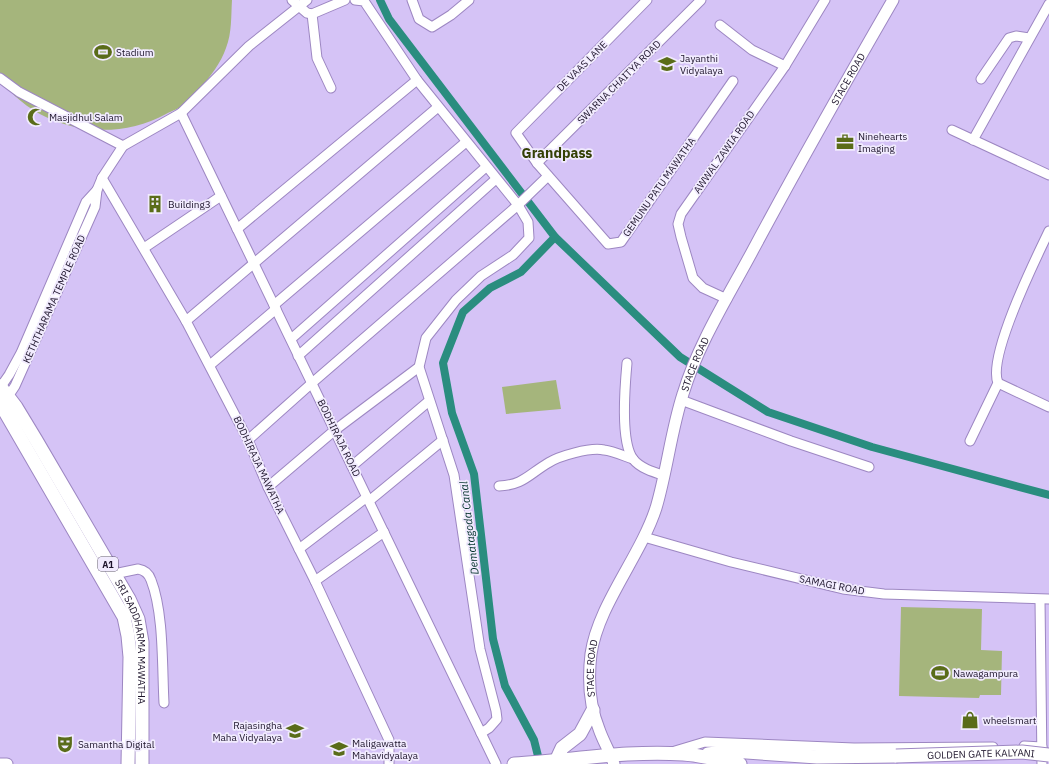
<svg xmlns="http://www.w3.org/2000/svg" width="1049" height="764" font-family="'IBM Plex Sans',sans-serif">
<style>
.green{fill:#a5b57c}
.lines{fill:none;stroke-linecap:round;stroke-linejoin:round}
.canal{stroke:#2a8d7f;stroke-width:8}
.minor-casing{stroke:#9d87c2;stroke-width:11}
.major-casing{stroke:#9d87c2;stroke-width:13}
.highway-casing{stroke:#9d87c2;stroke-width:15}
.minor{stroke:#fff;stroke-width:9}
.major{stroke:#fff;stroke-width:11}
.highway{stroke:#fff;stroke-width:13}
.highway-bridge-casing{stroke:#9d87c2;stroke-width:15;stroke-linecap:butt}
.highway-bridge{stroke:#fff;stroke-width:13}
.labels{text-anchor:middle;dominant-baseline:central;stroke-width:3.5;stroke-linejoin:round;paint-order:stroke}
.shield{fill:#f1ebfe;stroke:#5d546a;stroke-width:1}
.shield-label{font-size:9px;font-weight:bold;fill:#1d142b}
.poi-label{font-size:10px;fill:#1d142b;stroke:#f1ebfe;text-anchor:start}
.street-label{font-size:10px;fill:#1d142b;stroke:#f1ebfe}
.water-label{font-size:11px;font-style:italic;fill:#04322c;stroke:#f1ebfe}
.district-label{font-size:14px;font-weight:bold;fill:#344005;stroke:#f1ebfe}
</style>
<rect width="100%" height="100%" fill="#d5c3f6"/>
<g class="green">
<path d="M0,0H232C231,16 232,33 226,48C221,63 210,77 200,88C195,93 190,100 185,104C180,108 172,111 166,114C111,144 38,131 0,79Z"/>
<path d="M556,380L561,409L506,414L502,387Z"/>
<path d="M901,607L982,609L981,650L1002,651L1001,695H980L979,698L899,696Z"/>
</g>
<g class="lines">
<g class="canal">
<path d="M380,0L389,19L555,237L680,357L768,412L872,447L1049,495"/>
<path d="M540,764L534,740L505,686L493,639L474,474L452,413L443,363L463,312L490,288L521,272L555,237"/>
</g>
<g class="minor-casing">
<g id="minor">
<path d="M292,0L307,13L312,14L345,0"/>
<path d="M355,0L364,1L417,80L518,205L528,222L529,238L513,255L481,276L456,300L426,338L419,367L454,475L480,649L496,711L497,719L489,728L481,733"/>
<path d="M412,0L419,19L432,27L451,15L469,0"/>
<path d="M647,0L516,133L537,163L608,244L621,242L733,81"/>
<path d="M312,14L317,58L331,88"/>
<path d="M720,25L752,50L785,66"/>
<path d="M0,78L19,92L123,146"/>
<path d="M981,79L1009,38L1016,36L1029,38"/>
<path d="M181,113L496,764"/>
<path d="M952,130L1049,175"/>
<path d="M973,140L1049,4"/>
<path d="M537,163L701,0"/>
<path d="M102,178L186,321L248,440L268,487L315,581L389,740V764"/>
<path d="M237,229L417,80"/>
<path d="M144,248L221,196"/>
<path d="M727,299L703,288L693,278L681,237L678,224L681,214L785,66L825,0"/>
<path d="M274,305L466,142"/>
<path d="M186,321L438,107"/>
<path d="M291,339L486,167"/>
<path d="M298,356L496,179"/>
<path d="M627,363C625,385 620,441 633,459C640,468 653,472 663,475"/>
<path d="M210,365L276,309"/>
<path d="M998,383L1049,407"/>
<path d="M0,388L9,375L21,353L86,202L97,190"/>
<path d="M681,400L791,441L869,467"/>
<path d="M5,401L15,386L95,207L97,190L102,178L123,146L181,113L249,46L307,0"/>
<path d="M248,440L312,383L518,205L548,176"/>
<path d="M970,441L998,383C987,357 1036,258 1049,231"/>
<path d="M352,466L429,401"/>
<path d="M499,486C523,485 528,475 548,463C559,456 590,447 604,450C613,451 624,456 633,459"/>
<path d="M268,487L335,430L419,367"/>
<path d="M369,501L443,440"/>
<path d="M644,537L731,562L843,589L884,594L1049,599"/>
<path d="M299,549L367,497"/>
<path d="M114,574L138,569C144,570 149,574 151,580C164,613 162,667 164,703"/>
<path d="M315,581L384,532"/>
<path d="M1040,600L1042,764"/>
<path d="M1024,746L1042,747"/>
<path d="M675,751L705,742L854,748L993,747"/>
</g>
</g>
<g class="major-casing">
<g id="major">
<path d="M0,764H7"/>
<path id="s1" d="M614,764C610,752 603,741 599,729C590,707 588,679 591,654C598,605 640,557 656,508C667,471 671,431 683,394C698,344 729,295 753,250C798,166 845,83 893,0"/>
</g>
</g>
<g class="highway-casing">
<g id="highway">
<path id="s2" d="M0,386L16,407L36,440L129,599L138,619L142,642V764"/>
<path d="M0,403L124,617L128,636L130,657L128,764"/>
<path d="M708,754L732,751L817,757L896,756"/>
<path d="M556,761L562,748L580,734L593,710"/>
<path d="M514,764C570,761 626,750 683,754C702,755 721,761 740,764"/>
</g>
</g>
<use href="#minor" class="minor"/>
<use href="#major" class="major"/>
<use href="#highway" class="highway"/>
<g class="highway-bridge-casing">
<g id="highway-bridge">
<path id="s3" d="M896,756L1022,752L1049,755"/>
</g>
</g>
<use href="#highway-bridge" class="highway-bridge"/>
</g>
<defs>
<g id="stadium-bare" transform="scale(1.38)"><path d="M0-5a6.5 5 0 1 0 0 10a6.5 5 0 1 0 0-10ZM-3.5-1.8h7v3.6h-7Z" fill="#5a6c19" stroke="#f1ebfe" stroke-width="2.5" paint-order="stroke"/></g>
<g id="school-bare" transform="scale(1.38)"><path d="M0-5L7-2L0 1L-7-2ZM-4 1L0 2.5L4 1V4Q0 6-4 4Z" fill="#5a6c19" stroke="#f1ebfe" stroke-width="2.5" paint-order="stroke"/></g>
<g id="mosque-bare" transform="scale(1.38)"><path d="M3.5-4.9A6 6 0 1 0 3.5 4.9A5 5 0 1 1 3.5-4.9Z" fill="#5a6c19" stroke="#f1ebfe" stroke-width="2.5" paint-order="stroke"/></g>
<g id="office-bare" transform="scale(1.38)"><path d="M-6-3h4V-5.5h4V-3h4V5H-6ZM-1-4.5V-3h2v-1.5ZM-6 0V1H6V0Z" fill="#5a6c19" stroke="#f1ebfe" stroke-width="2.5" paint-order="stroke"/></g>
<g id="building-bare" transform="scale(1.38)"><path d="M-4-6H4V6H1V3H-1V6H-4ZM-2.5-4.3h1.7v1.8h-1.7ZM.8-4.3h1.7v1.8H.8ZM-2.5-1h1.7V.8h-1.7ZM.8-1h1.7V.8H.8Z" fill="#5a6c19" stroke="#f1ebfe" stroke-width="2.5" paint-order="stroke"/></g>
<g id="shop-bare" transform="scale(1.38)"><path d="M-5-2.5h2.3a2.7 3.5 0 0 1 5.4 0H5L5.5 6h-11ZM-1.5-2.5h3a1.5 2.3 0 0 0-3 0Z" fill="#5a6c19" stroke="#f1ebfe" stroke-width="2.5" paint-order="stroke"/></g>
<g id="theatre-bare" transform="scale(1.38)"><path d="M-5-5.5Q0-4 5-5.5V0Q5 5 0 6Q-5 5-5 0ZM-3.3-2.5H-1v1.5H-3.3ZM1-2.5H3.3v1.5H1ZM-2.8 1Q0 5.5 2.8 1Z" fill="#5a6c19" stroke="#f1ebfe" stroke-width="2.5" paint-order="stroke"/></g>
</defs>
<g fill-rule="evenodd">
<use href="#stadium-bare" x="103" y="52"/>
<use href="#school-bare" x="667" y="64"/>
<use href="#mosque-bare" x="36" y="117"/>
<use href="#office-bare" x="845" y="142"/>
<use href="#building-bare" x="155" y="204"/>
<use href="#stadium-bare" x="940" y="673"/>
<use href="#shop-bare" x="970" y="720"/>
<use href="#school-bare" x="295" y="731"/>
<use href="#theatre-bare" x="65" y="744"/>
<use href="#school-bare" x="339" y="749"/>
</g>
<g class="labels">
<rect class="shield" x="98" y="557" width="20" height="14" rx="3"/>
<g class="shield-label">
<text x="108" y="564">A1</text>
</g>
<g class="poi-label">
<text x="116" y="52">Stadium</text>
<text x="680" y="58">Jayanthi<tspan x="680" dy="12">Vidyalaya</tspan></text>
<text x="49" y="117">Masjidhul Salam</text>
<text x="858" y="136">Ninehearts<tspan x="858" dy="12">Imaging</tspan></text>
<text x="168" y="204">Building3</text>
<text x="953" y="673">Nawagampura</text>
<text x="983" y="720">wheelsmart</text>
<text x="282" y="725" text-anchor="end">Rajasingha<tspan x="282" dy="12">Maha Vidyalaya</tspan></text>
<text x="352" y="743">Maligawatta<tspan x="352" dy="12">Mahavidyalaya</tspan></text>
<text x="78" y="744">Samantha Digital</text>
</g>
<g class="street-label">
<text transform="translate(582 66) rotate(-45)">DE VAAS LANE</text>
<text stroke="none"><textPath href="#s1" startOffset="748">STACE ROAD</textPath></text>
<text transform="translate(619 82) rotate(-45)">SWARNA CHAITYA ROAD</text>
<text transform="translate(724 152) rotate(-55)">AWWAL ZAWIA ROAD</text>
<text transform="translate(659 187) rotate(-55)">GEMUNU PATU MAWATHA</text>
<text transform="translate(54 299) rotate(-66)">KETHTHARAMA TEMPLE ROAD</text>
<text stroke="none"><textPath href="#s1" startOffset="424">STACE ROAD</textPath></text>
<text transform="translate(339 438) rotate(64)">BODHIRAJA ROAD</text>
<text transform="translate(259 465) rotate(65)">BODHIRAJA MAWATHA</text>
<text transform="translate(832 585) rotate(11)">SAMAGI ROAD</text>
<text stroke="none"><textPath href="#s2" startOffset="292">SRI SADDHARMA MAWATHA</textPath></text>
<text stroke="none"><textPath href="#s1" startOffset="100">STACE ROAD</textPath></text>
<text stroke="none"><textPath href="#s3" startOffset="85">GOLDEN GATE KALYANI</textPath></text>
</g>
<g class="water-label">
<text transform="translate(469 528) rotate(-97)">Dematagoda Canal</text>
</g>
<g class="district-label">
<text x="557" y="153">Grandpass</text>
</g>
</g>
</svg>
